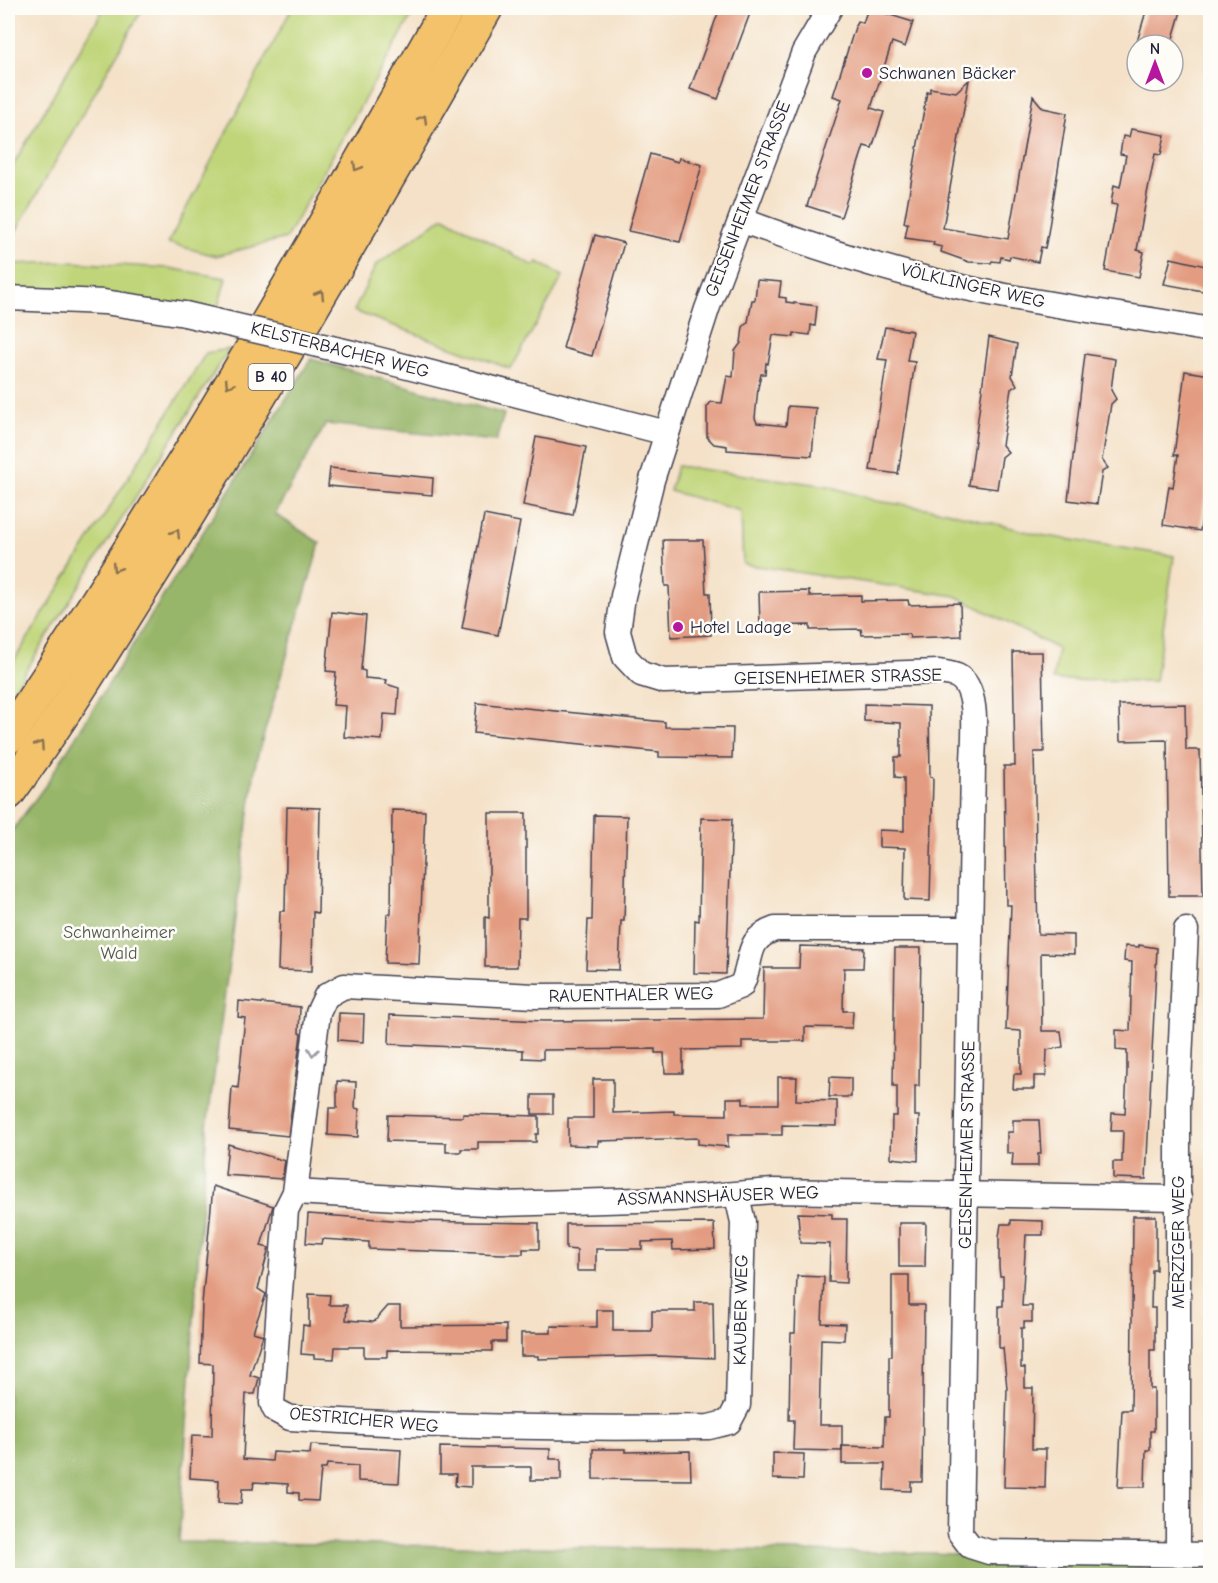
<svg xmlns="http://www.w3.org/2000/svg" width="1218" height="1583" font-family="'Comic Neue',sans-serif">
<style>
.green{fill:#c0d579;stroke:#717c5a;stroke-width:1.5}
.forest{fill:#98b669;stroke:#5d6c52;stroke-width:1.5}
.building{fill:#e39c81}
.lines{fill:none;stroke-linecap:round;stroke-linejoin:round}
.minor-casing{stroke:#423f50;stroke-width:27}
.highway-casing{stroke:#423f50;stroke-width:36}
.minor{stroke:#fff;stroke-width:24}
.highway{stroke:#f3c26a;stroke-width:33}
.minor-bridge-casing{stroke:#423f50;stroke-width:27;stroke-linecap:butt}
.minor-bridge{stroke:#fff;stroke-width:24}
.oneway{stroke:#8a7252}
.oneway2{stroke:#9c9ca7}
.poi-dot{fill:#b5179e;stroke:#fdfcf7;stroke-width:2}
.labels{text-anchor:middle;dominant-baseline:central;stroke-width:5;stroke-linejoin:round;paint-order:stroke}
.shield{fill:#fdfcf7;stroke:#646373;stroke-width:1.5}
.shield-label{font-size:16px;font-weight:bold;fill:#22223b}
.poi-label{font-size:18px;fill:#22223b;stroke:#fdfcf7;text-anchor:start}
.street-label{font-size:18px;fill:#22223b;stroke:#fdfcf7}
.park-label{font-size:18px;fill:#51584e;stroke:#fdfcf7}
</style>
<rect width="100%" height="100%" fill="#fdfcf7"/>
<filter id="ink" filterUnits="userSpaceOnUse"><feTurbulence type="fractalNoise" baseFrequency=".0167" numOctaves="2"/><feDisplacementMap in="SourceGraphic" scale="12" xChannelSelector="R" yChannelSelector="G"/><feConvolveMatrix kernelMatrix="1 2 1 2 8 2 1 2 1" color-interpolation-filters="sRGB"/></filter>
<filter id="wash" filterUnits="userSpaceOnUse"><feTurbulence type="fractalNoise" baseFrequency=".008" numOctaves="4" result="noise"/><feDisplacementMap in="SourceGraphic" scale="24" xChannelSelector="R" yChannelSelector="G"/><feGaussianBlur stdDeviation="1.35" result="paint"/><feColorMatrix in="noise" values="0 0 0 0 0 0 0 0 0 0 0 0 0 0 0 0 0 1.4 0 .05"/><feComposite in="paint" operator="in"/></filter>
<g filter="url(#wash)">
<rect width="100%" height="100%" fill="#f4e1c7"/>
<g class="green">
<path d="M104,8H143L12,238H8V174Z"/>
<path d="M292,8H416L286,238L216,256L168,243Z"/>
<path d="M444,217L534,266L538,262L563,276L511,369L354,311L376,265Z"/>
<path d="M69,262L168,268L226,278L216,314L8,293V264Z"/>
<path d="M229,349L8,699V670L206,353Z"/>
<path d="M677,466L829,486L876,501L946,511L1040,535L1174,556L1155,681L1053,680L1058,649L956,596L743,564L741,511L670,491Z"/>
</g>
<path class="forest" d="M311,359L504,414L496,441L326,424L275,514L320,543L256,761L207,1127L179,1542L929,1553L1210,1564V1575H8V836L45,786Z"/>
<g id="blocks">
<g class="building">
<path d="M720,8H752L718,99L690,89Z"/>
<path d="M868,8L913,22L905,47L892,42L871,108L884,112L872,148L864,146L841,217L807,206L842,99L833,96L857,21L863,23Z"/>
<path d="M1147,8H1182L1171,45H1136Z"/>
<path d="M969,80L943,228L1008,239L1033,96L1043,108L1067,113L1048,233L1045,248L1041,247L1038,262L1010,256L1009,259L1001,257L1000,262L992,261L991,263L969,262L941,252L942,247L933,245L934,242L905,238L908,223H904L927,92H930V88L956,92Z"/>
<path d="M1131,129L1165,135L1161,155L1155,154L1147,194L1137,250L1144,252L1139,277L1105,271L1117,205L1111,204L1114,185L1120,187L1126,155L1120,154L1123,136L1129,137Z"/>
<path d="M650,154L678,162L679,158L702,165L680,242L628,231Z"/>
<path d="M595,235L624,243L592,356L563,348Z"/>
<path d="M1171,258L1210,267V289L1208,292L1164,284Z"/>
<path d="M757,280L781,282L779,297L786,298V302L817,306L815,326L811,325L810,335L794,333V337L773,335L768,364L766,363L765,374H761L758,388L755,418L757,423L786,426L788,406L816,408L812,456L727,450V446L714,444L707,437V407L711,402L722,403L727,376L733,377L735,351L741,343L743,327L748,322L752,300H755Z"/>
<path d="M885,327L912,331L907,361L915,362L898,474L870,470L887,360L878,359Z"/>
<path d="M989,337L1017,344L1012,376L1017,385L1011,389L1002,445L1008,452L1002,457L997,489L969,485Z"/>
<path d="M1085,354L1115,359L1111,390L1116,399L1111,404L1102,460L1108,468L1102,472L1097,504L1068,500Z"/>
<path d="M1185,371L1210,375V461L1200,531L1163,525L1169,486L1173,487L1178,455H1174Z"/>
<path d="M536,437L586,447L573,515L523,505Z"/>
<path d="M330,468L433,478L432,495L328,486Z"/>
<path d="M484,515L520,522L498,635L462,628Z"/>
<path d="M663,540H703L706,593H710L711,635L671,637L669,586H665Z"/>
<path d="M809,591V596L861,595V601L908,600L909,605L960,603L961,636L910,638L909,634L862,635L861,629L810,630V625L760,626L759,592Z"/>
<path d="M332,612L366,616L361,670L365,671V678L387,680L386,684L399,688L397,715L384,714L382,740L344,737L346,706L333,705L336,672L326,671Z"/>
<path d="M1013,652H1042L1044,752H1034L1038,934L1074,935V954L1041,953L1042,1031H1061L1063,1047L1047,1050L1046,1076H1034V1089H1013L1014,1074H1021V1031L1006,1030L1011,905H1006L1004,766H1015Z"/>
<path d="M477,703L665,722V727L733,728L732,758L659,757V752L474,733Z"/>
<path d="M864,704L929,706L930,777L933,778L930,901L904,900L905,848L879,847V830L904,831V778L895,777V757H901V723L864,721Z"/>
<path d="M1185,704L1186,750H1200L1203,896H1169L1167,740L1120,741L1119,705Z"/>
<path d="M287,807L320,808L318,913L313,912L312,971L278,970L280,911H285Z"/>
<path d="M392,810L425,811L419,964L385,963L387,914H391Z"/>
<path d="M489,813H526V918H518L517,967H485V917L489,918Z"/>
<path d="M594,815L627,816L624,921H621L619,970L586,969L588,920H592Z"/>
<path d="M701,818L732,819L726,974L694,973L695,920L699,921Z"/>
<path d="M1139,945L1157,948L1146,1179L1113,1178V1162H1122L1123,1131H1111L1112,1113L1125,1114L1127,1072V1051L1116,1050V1030L1130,1031L1132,962L1124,961L1125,946L1139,947Z"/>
<path d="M800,946L864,948L863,968H844L843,1011H853L852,1028L805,1027V1041H742V1049L683,1050V1073H665L664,1053H655V1049L543,1050V1059L523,1058V1050L389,1044L390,1015L544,1021L763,1019L764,968H799Z"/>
<path d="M895,948H921L919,1086H915V1116H919L918,1161L891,1158L892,1116H897V1086H893Z"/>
<path d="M239,1001L300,1007L299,1033L301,1034L288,1136L229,1130L232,1087L238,1088L245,1018L238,1017Z"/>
<path d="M339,1013L364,1014L363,1042L338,1040Z"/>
<path d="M778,1077H797L796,1100L837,1101V1126L782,1125V1135H728V1147L698,1144V1138L598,1141V1146L568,1145V1118H593V1079H613V1113L674,1111V1114L727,1115V1098H743V1104H778Z"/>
<path d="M830,1077L851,1078V1097H829Z"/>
<path d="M337,1081L356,1082L355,1108L359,1109L358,1137L328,1135L329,1108H337Z"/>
<rect x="532" y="1095" width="21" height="19"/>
<path d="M463,1114L539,1116V1134H536V1142H478V1149H461V1152H446V1143L387,1141L388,1115L463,1117Z"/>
<path d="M1013,1120H1039L1041,1154H1038V1166H1012L1013,1153H1007V1132H1013Z"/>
<path d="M228,1144L285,1161L282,1179L225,1175Z"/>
<path d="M213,1186L273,1206L261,1246L269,1248L258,1289L266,1294L253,1332L263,1335L250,1375L259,1378L255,1394H246L243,1459L272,1461L273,1452L310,1454L311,1445L401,1450L399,1483L358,1481V1466L327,1464L326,1469H321L318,1501L299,1500V1493L288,1492V1484L254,1482L253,1489H242L241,1504L218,1503L219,1480L190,1478L192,1435L212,1436L213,1364L200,1363L202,1304Z"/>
<path d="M798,1213L832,1214V1219H847L846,1283L829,1282L830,1244L800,1243Z"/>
<path d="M308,1214L406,1221L539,1223V1249H523V1254H504L369,1249V1242L322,1239L321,1244L306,1243Z"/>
<path d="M1133,1216H1156V1270H1152L1151,1308H1155V1350H1150V1389H1154V1431H1150V1450H1146L1145,1487H1118L1122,1410H1131Z"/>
<path d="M1011,1220L1043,1221V1235H1026L1022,1306H1032V1322H1024V1328H1021V1368H1025V1388H1033L1032,1449H1046L1045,1488L1004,1487L1007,1388L1003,1348H999V1306H1003V1276H1000L999,1267V1237L1001,1224H1011Z"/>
<path d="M714,1223L715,1249L673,1250L672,1241L642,1242V1249H596V1271H577V1250L566,1249V1224Z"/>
<path d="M899,1223H926L925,1267H899Z"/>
<path d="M892,1275H909V1305H924L922,1482H911V1491L884,1490L885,1464H842V1446L884,1447L885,1417H889V1356H892Z"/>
<path d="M797,1276L824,1277L822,1323L845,1324L844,1340L821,1339L820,1383L819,1425H842V1451L793,1450L794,1420H789L790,1363L791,1333H795Z"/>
<path d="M309,1294L330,1295L329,1305H347L346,1320L374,1322L388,1306H400V1326L506,1325V1342H492V1351L387,1350V1357H364V1347H335L334,1359L314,1358V1355L301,1354L303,1325L309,1326Z"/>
<path d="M695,1302H713L714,1358L656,1356L538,1359V1356H521V1333H551V1326L597,1327V1310H613V1331H652V1311H695Z"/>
<path d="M440,1447L550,1449V1459H561V1480H531V1467H471V1487L455,1486L456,1474H440Z"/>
<path d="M593,1449H625V1452L690,1451L691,1480L593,1479Z"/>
<path d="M773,1453L804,1454L803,1480L773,1479Z"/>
</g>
</g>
</g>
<g filter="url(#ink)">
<use href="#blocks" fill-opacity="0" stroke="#423f50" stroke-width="1.5"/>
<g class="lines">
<g class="minor-casing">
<g id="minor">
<path d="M830,8L804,52L707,309L652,480L623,596L618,632L625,657L641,674L664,681L939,672C945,673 953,674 957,676C981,688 973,742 973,764L960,1533L970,1546L989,1552L1210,1555"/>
<path d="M741,220C829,253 924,282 1017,298C1081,310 1146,318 1210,330"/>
<path d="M8,298L104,302L185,314"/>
<path d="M361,355L667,433"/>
<path d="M295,1192L501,1204L673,1199L773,1191L1179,1198"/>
<path d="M737,1196L743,1222L738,1405L729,1422L709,1427C569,1429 430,1427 290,1418L275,1410L272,1403L286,1210L295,1192L318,1013L326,996L344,986L535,996L718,995L741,986C754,962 743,940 775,929H970"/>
<path d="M1178,1555V1106L1186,930"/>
</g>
</g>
<g class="highway-casing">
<g id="highway">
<path d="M8,737C167,502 309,254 448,8"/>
<path d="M8,793C63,718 112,637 162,557C274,376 380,192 486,8"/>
</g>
</g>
<use href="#minor" class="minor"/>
<use href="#highway" class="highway"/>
<g class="minor-bridge-casing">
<path id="minor-bridge" d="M185,314L361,355"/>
</g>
<use href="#minor-bridge" class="minor-bridge"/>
</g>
<defs><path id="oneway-chevron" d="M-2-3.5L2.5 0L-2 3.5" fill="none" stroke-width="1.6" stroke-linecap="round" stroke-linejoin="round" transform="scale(1.5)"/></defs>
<g class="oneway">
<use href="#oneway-chevron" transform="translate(423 119) rotate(-60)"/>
<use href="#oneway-chevron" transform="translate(357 167) rotate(120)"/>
<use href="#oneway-chevron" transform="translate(320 294) rotate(-59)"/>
<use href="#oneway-chevron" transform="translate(229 384) rotate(121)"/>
<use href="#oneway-chevron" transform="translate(176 533) rotate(-58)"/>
<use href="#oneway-chevron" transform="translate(116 568) rotate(122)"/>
<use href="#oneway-chevron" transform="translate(40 745) rotate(-56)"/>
</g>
<use class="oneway2" href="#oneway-chevron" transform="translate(313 1052) rotate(98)"/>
</g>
<g class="poi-dot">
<circle cx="867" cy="73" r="6"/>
<circle cx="678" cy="627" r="6"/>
</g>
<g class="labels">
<rect class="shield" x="248.5" y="364" width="45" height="26" rx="4.5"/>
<g class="shield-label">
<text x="271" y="377">B 40</text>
</g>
<g class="poi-label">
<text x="879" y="73">Schwanen Bäcker</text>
<text x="690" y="627">Hotel Ladage</text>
</g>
<g class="street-label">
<text transform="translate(748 199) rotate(-69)">GEISENHEIMER STRASSE</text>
<text transform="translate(973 286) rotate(13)">VÖLKLINGER WEG</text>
<text transform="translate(340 350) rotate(14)">KELSTERBACHER WEG</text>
<text transform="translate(838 677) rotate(-1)">GEISENHEIMER STRASSE</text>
<text transform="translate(631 995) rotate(-1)">RAUENTHALER WEG</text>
<text transform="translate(967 1145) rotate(-89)">GEISENHEIMER STRASSE</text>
<text transform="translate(718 1196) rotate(-2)">ASSMANNSHÄUSER WEG</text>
<text transform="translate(1178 1242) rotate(-90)">MERZIGER WEG</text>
<text transform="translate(741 1310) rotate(-89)">KAUBER WEG</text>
<text transform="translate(364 1420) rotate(5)">OESTRICHER WEG</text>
</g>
<g class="park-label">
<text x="119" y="932">Schwanheimer<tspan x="119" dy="21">Wald</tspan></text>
</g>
</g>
<rect width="1218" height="1583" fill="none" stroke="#fdfcf7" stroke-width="30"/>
<g transform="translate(1155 63)"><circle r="28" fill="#fdfcf7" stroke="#a5a5ac" stroke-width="1.5"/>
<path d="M0-4.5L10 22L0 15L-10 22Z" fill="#b5179e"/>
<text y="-9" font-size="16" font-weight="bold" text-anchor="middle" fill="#22223b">N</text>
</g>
</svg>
